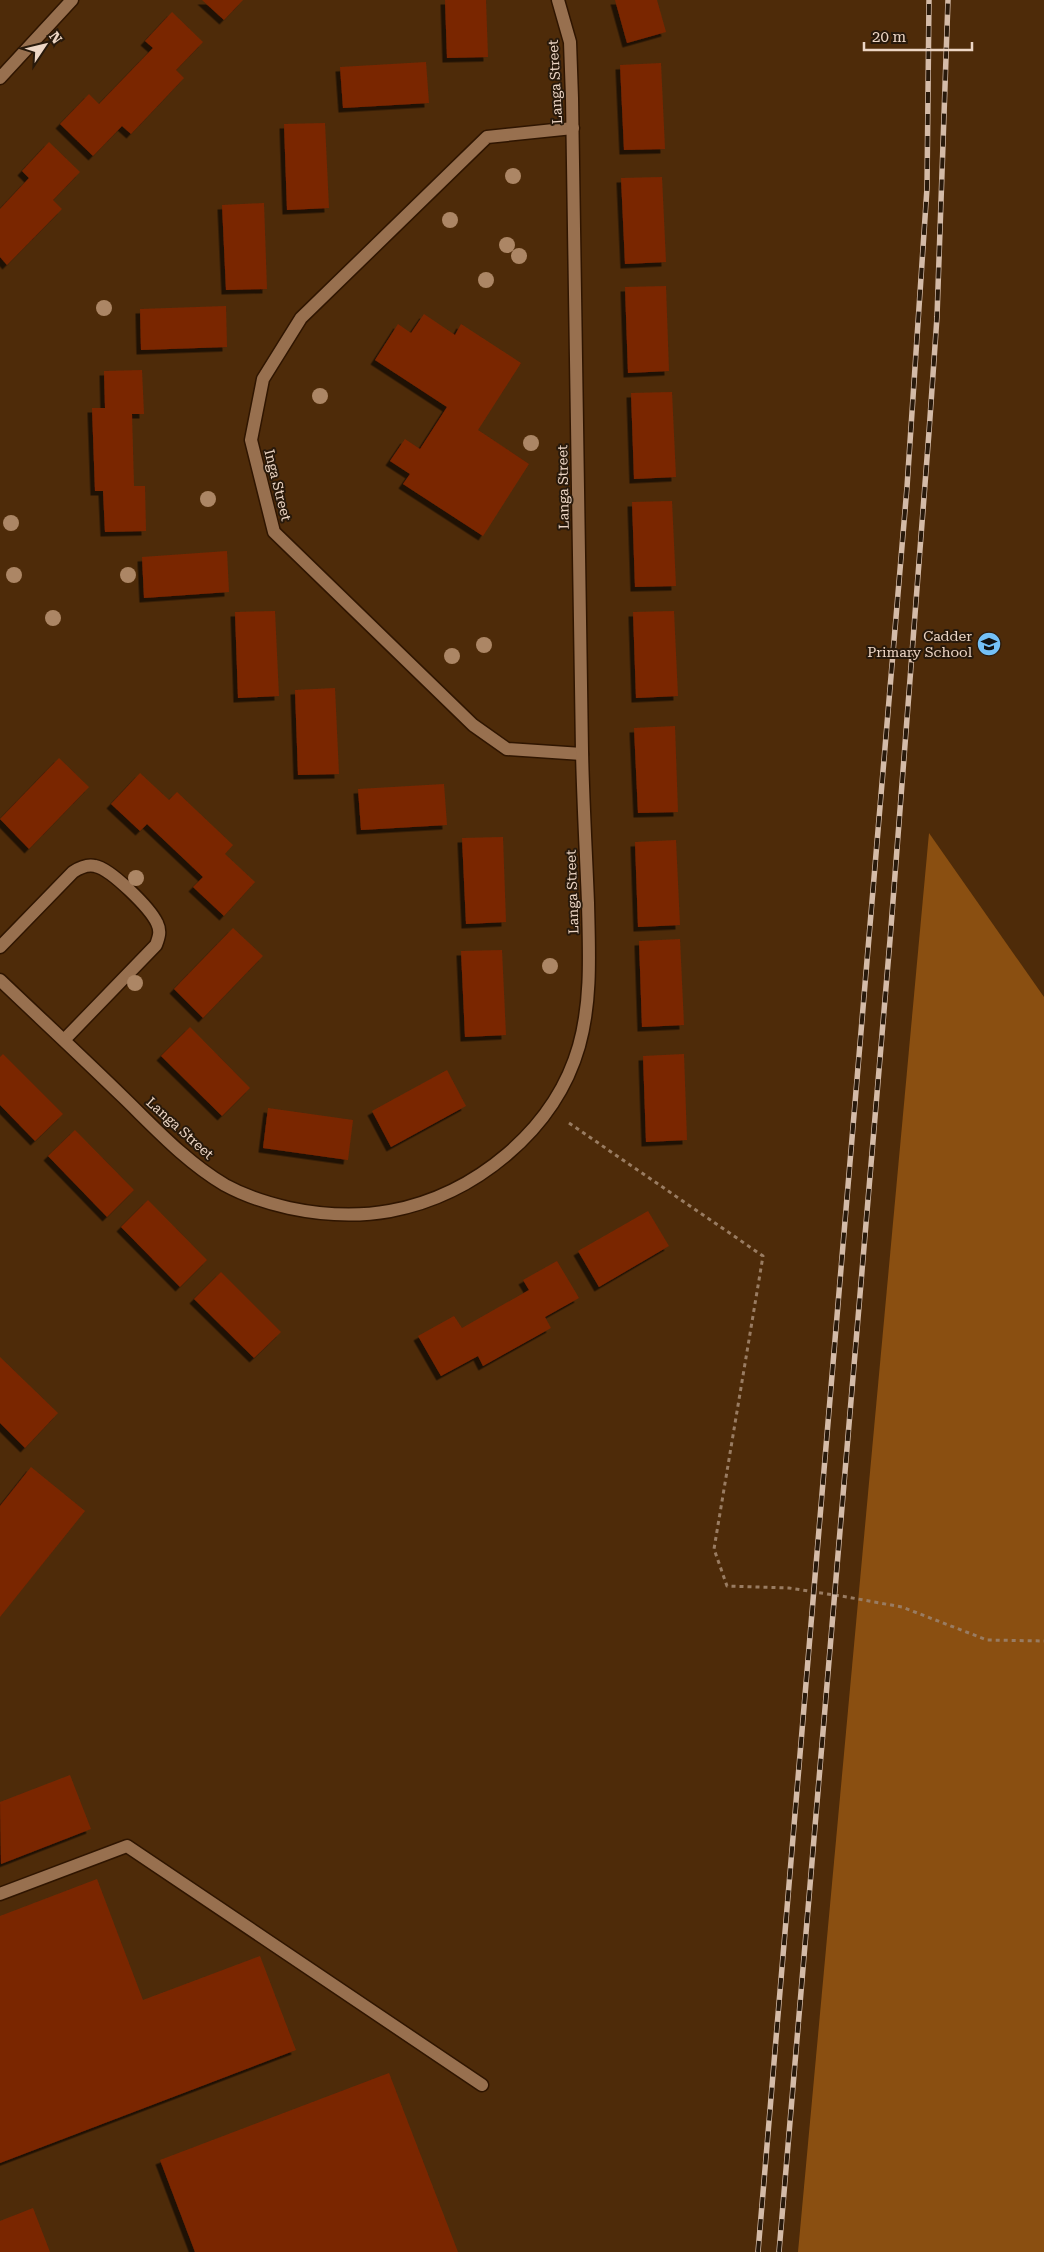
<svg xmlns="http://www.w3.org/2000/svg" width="1044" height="2252" font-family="'Roboto Serif',serif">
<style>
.green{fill:#8a4f11}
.building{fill:#7a2600;filter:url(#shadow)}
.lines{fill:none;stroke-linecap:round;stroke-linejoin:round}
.service-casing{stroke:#2f1500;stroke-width:15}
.minor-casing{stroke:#2f1500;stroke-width:15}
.tertiary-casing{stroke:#2f1500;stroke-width:15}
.path{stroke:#997c62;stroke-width:3;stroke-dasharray:4 4;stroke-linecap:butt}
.service{stroke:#98704f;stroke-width:12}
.minor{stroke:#98704f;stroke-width:12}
.tertiary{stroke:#98704f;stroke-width:12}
.rail-casing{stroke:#d4bba8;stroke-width:5.5}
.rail{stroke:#28190b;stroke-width:4;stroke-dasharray:11;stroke-linecap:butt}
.tree{fill:#ac8665}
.labels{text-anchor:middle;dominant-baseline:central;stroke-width:4;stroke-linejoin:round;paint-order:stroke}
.street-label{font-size:14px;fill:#edd6c5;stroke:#28190b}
.poi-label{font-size:14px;fill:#edd6c5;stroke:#28190b;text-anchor:end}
</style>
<defs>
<filter id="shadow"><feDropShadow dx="-4.5" dy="4.5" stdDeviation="0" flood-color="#0009"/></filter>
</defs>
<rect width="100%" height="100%" fill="#4e2b09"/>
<path class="green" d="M929,833L1044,997V2252H798Z"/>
<g class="building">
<path d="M202,0H243L224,20Z"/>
<path d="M445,0H486L488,57L447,58Z"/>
<path d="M615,0H657L666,32L627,43Z"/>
<path d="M172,12L203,42L176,70L184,78L131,134L122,126L93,156L60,124L89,94L99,104L153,48L145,41Z"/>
<path d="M426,62L429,103L343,108L340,67Z"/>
<path d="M661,63L665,149L624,150L620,65Z"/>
<path d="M325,123L329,208L287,210L284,124Z"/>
<path d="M49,142L80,172L53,200L62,209L7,265L0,257V209L29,178L22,171Z"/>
<path d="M662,177L666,262L625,264L621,178Z"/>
<path d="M264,203L267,289L226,290L222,205Z"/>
<path d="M666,286L669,371L628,373L625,287Z"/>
<path d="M226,306L227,347L141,350L140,309Z"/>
<path d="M424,314L455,335L461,324L521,363L478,430L529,464L483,536L403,484L410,474L390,461L405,439L420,449L447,407L375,360L398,324L411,333Z"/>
<path d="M142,370L144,414H132L134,486H145L146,531L105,532L103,491H95L92,408H105L104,371Z"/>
<path d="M672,392L676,477L634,479L631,393Z"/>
<path d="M672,501L676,586L635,587L632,502Z"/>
<path d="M227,551L229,592L144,598L142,557Z"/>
<path d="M275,611L279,696L238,698L235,612Z"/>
<path d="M674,611L678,696L636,698L633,612Z"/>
<path d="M335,688L339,774L298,775L295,690Z"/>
<path d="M675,726L678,812L638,813L634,728Z"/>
<path d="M59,758L89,787L29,849L0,819Z"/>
<path d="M140,773L169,800L177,792L233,845L225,854L255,882L224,916L193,887L203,877L147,824L140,831L111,804Z"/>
<path d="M444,784L447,825L361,830L358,789Z"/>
<path d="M503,837L506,922L466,924L462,838Z"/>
<path d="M676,840L680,925L638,927L635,842Z"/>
<path d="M233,928L263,956L203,1018L174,989Z"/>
<path d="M680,939L684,1025L642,1027L639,941Z"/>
<path d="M502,950L506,1035L465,1037L461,951Z"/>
<path d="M190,1027L250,1088L222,1116L161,1056Z"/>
<path d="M3,1054L63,1114L35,1141L0,1105V1057Z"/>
<path d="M684,1054L687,1140L646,1142L643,1056Z"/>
<path d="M447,1070L466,1106L391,1147L372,1111Z"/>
<path d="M268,1108L353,1120L348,1160L263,1148Z"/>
<path d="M75,1130L134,1190L107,1217L48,1156Z"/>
<path d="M148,1200L207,1260L180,1287L121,1227Z"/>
<path d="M648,1211L669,1246L599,1287L578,1251Z"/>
<path d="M557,1261L579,1298L545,1317L551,1328L483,1366L478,1356L441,1376L418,1336L454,1316L462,1328L529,1290L523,1280Z"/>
<path d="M221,1272L281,1332L254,1358L194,1299Z"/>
<path d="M0,1357L58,1413L25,1448L0,1423Z"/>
<path d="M31,1467L85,1511L0,1617V1506Z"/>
<path d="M70,1775L91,1829L1,1864L0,1802Z"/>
<path d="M97,1879L143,2000L260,1956L296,2050L0,2163V1916Z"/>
<path d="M389,2073L458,2252H195L160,2160Z"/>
<path d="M33,2208L50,2252H0V2221Z"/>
</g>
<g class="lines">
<g class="service-casing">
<path id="service" d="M0,1894L127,1846L482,2085"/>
</g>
<g class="minor-casing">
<g id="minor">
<path d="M573,128L487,137L301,318L263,379L251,440L274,532L473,725L507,749L582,754"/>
<path d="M0,947L73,872C79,868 87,864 95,866C111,869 150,908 157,923C161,931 159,937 156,945L64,1040"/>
<path d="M0,980C41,1019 82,1057 123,1097C155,1128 186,1162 225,1185C245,1196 267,1203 289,1208C322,1215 357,1217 390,1211C475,1195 555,1130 579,1046C592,1000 589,950 588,903C586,852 583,801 582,751C578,533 576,316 572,98L570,42L558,0"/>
</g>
</g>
<g class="tertiary-casing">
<path id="tertiary" d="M0,78L72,0"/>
</g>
<path class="path" d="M569,1123L763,1256L714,1549L727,1586L789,1588L847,1597L902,1607L987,1640L1044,1641"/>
<use href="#service" class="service"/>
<use href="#minor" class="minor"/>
<use href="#tertiary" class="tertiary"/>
<g class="rail-casing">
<g id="rail">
<path d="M758,2252L907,487L927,188L929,0"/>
<path d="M779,2252L890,940L929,432L937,317L948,0"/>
</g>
</g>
<use href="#rail" class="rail"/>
</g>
<g class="tree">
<circle cx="513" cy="176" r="8"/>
<circle cx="450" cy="220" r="8"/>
<circle cx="507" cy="245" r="8"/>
<circle cx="519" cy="256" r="8"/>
<circle cx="486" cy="280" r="8"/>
<circle cx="104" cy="308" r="8"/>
<circle cx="320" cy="396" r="8"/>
<circle cx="531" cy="443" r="8"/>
<circle cx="208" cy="499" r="8"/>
<circle cx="11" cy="523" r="8"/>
<circle cx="14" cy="575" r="8"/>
<circle cx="128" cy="575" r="8"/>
<circle cx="53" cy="618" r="8"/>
<circle cx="484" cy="645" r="8"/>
<circle cx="452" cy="656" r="8"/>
<circle cx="136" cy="878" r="8"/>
<circle cx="550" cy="966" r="8"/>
<circle cx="135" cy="983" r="8"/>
</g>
<defs>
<g id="school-disc" transform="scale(1.25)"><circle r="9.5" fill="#74c0f6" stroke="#28190b"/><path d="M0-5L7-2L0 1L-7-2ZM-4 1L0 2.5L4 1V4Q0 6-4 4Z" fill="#111"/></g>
</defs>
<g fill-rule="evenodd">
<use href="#school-disc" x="989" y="644"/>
</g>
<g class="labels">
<g class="street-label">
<text transform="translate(555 82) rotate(-93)">Langa Street</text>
<text transform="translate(278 485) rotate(76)">Inga Street</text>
<text transform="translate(563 487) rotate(-91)">Langa Street</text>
<text transform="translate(572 892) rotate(-92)">Langa Street</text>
<text transform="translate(180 1128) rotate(42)">Langa Street</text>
</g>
<g class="poi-label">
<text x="972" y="636">Cadder<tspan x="972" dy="16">Primary School</tspan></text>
</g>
</g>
<g transform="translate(45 45) rotate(55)" stroke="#28190b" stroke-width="4" paint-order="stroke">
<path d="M0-4L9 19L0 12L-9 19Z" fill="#edd6c5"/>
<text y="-8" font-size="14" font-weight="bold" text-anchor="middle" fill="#edd6c5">N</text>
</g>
<path d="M864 42v8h108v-8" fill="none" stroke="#edd6c5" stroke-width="2.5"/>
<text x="872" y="42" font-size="15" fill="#edd6c5" stroke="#28190b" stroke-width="4" paint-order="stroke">20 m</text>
</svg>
